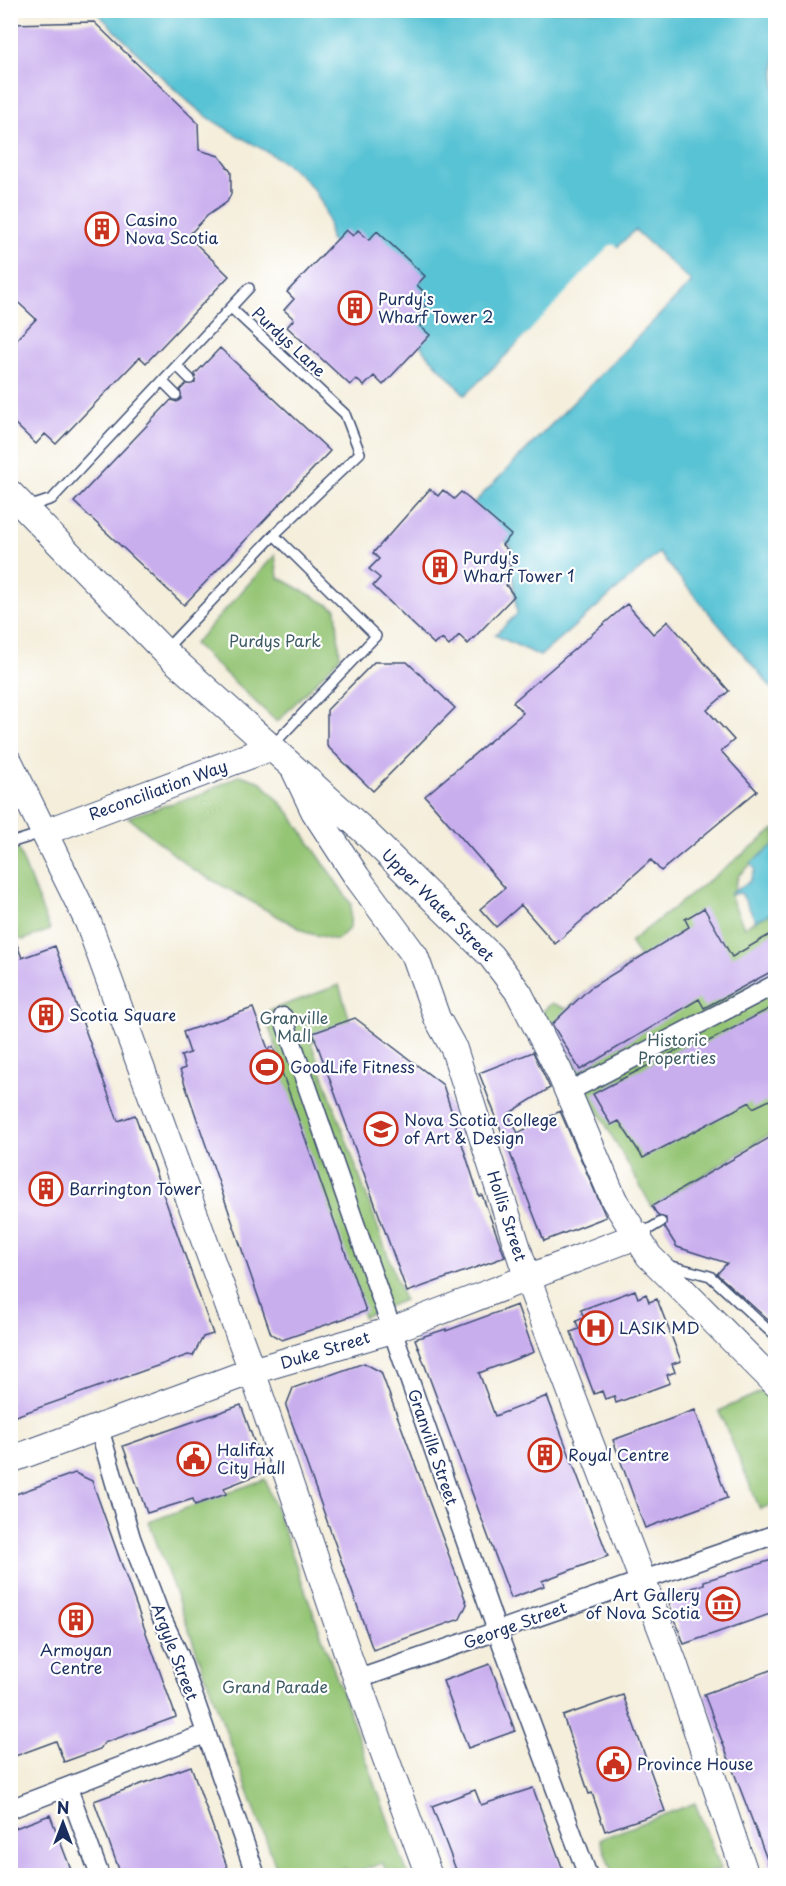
<svg xmlns="http://www.w3.org/2000/svg" width="786" height="1886" font-family="'Playpen Sans',sans-serif">
	<style>
		.green { fill: #94c575; stroke: #587a6a; stroke-width: 1.5 }
		.water { fill: #59c3d4; stroke: #3a7999; stroke-width: 1.5 }
		.pier { fill: #f4eedb }
		.building { fill: #c9aeee }
		.lines { fill: none; stroke-linecap: round; stroke-linejoin: round }
		.lane-casing { stroke: #3c4c71; stroke-width: 12 }
		.street-casing { stroke: #3c4c71; stroke-width: 21 }
		.secondary-casing { stroke: #3c4c71; stroke-width: 28 }
		.lane { stroke: #fff; stroke-width: 9 }
		.street { stroke: #fff; stroke-width: 18 }
		.secondary { stroke: #fff; stroke-width: 26 }
		.labels { text-anchor: middle; stroke-width: 4.5; stroke-linejoin: round; paint-order: stroke }
		.poi-label { font-size: 16px; fill: #1b2f5e; stroke: #fff; text-anchor: start }
		.street-label { font-size: 16px; fill: #1b2f5e; stroke: #fff }
		.park-label { font-size: 16px; fill: #3f5c65; stroke: #fff }
	</style>
	<rect width="100%" height="100%" fill="#fff"/>
	<filter id="ink" filterUnits="userSpaceOnUse"><feTurbulence type="fractalNoise" baseFrequency=".0167" numOctaves="2"/><feDisplacementMap in="SourceGraphic" scale="12" xChannelSelector="R" yChannelSelector="G"/><feConvolveMatrix kernelMatrix="1 2 1 2 8 2 1 2 1" color-interpolation-filters="sRGB"/></filter>
	<filter id="wash" filterUnits="userSpaceOnUse"><feTurbulence type="fractalNoise" baseFrequency=".008" numOctaves="4" result="noise"/><feDisplacementMap in="SourceGraphic" scale="24" xChannelSelector="R" yChannelSelector="G"/><feGaussianBlur stdDeviation="1.35" result="paint"/><feColorMatrix in="noise" values="0 0 0 0 0 0 0 0 0 0 0 0 0 0 0 0 0 1.4 0 .05"/><feComposite in="paint" operator="in"/></filter>
	<g filter="url(#wash)">
		<rect width="100%" height="100%" fill="#f4eedb"/>
		<path class="green" d="M275 555 278 577 336 609 340 657 277 722 194 644Z
			M240 775 261 782 289 812 351 904 350 928 337 940 308 933 192 869 128 817 202 794Z
			M10 828 50 930 23 940 17 938 11 920Z
			M775 829V844L739 875 731 898 744 927 775 910V1131L652 1207 542 1012 552 1003 567 1009 590 988 640 957 630 942Z
			M339 985 352 1027 311 1042 404 1300 363 1317 271 1061 280 1057 263 1013Z
			M763 1391 775 1404 776 1503 760 1509 719 1411Z
			M265 1479 408 1875H387L383 1863 348 1875 345 1868 337 1871 339 1875H279L149 1522Z
			M695 1803 721 1869 705 1875H613L600 1839Z"/>
		<path class="water" d="M95 11H775V692L659 553 540 656 495 635 517 614 510 545 467 510 692 282 635 230 465 395 424 351 389 296 330 239C329 165 249 150 201 112 165 84 129 43 95 11Z
			M775 844V911L756 921 741 893 729 895 749 882 755 870 751 863Z"/>
		<path class="pier" d="M610 245H615L620 249 469 396Z"/>
		<g id="blocks">
			<path class="building" d="M94 22 198 123 199 150 219 156 231 172V194L227 202 207 216 188 236 229 276 146 363 140 357 56 444 45 434 36 444 10 419V346L36 319 10 295V24Z
				M346 230 353 236 358 230 369 240 377 231 425 276 417 285 424 292 418 298 426 306 418 315 425 321 420 326 430 335 383 385 374 376 364 386 356 379 350 385 287 327 294 319 284 310 294 299 287 292Z
				M220 348 330 451 184 605 74 502 171 400 177 402 181 399 180 390 186 384 195 383V374Z
				M430 489 438 496 443 490 454 499 461 492 511 535 502 545 509 551 503 557 511 565 503 574 510 581 506 585 514 596 468 644 459 635 449 646 442 639 434 644 373 586 380 578 369 569 379 559 373 553Z
				M627 604 653 634 668 621 729 691 707 710 734 740 721 751 757 791 661 871 651 860 555 944 521 905 496 927 480 909 505 888 425 796 523 713 513 702Z
				M374 662H407L455 708 373 791 327 746V710Z
				M704 908 732 957 776 931V969L704 1008 699 999 580 1070 552 1024 590 988 689 927 685 919Z
				M12 931 22 958 55 946 118 1121 135 1115 213 1334 203 1337 193 1356 188 1355 10 1418Z
				M776 1005V1097L753 1108 750 1102 643 1158 619 1121 611 1125 593 1094 695 1041 698 1047Z
				M253 1008 268 1049 273 1047 366 1311 282 1340 271 1334 180 1070 185 1068 181 1056 190 1053 183 1032Z
				M355 1018 443 1085 479 1196 482 1195 505 1257 407 1292 313 1033Z
				M533 1052 550 1088 508 1114 518 1133 560 1111 606 1217 544 1241 479 1073Z
				M776 1134V1327L717 1274 727 1263 677 1247 665 1228 666 1218 658 1216 652 1206Z
				M635 1290 638 1298 646 1294 649 1302 657 1299 681 1361 672 1364 675 1372 667 1375 670 1383 616 1403 614 1396 605 1399 602 1391 594 1394 571 1332 579 1329 576 1321 584 1318 581 1310Z
				M517 1305 534 1352 479 1373 495 1416 547 1396 608 1556 542 1581 544 1586 511 1598 415 1339 446 1329V1331Z
				M364 1363 381 1372 467 1604 460 1619 373 1650 286 1406 293 1388Z
				M241 1405 265 1472 224 1488 226 1494 195 1505 193 1499 147 1513 123 1446Z
				M695 1410 727 1498 645 1528 613 1440Z
				M75 1473 92 1481 176 1717 104 1743 100 1749 64 1762 56 1741 10 1758V1496Z
				M772 1560 776 1570V1612L684 1644 667 1597 704 1584V1581Z
				M490 1664 515 1731 468 1748 443 1681Z
				M776 1668V1875H773L704 1694Z
				M623 1695 665 1811 605 1831 592 1793 589 1794 563 1716Z
				M191 1766 230 1875H121L94 1801Z
				M533 1788 565 1875H458L432 1806 475 1790 481 1805Z
				M50 1815 73 1875H10V1830Z"/>
		</g>
	</g>
	<g filter="url(#ink)">
		<use href="#blocks" fill-opacity="0" stroke="#3c4c71" stroke-width="1.5"/>
		<g class="lines">
			<g class="lane-casing">
				<path id="lane" d="M178 367 190 379
					M163 382 176 395
					M28 507 52 499 249 288
					M165 650 274 535 360 453 345 414 231 308
					M272 746 376 636 274 535
					M10 843 42 833
					M641 1234 661 1222
					M668 1265 710 1276 776 1337"/>
			</g>
			<g class="street-casing">
				<path id="street" d="M283 1017 497 1631 588 1876
					M568 1092 776 984
					M99 1428 131 1538 159 1612 179 1655 256 1876
					M356 1680 776 1534
					M68 1788 100 1876
					M10 1809 205 1734"/>
			</g>
			<g class="secondary-casing">
				<path id="secondary" d="M10 493 164 651 362 829 491 956 519 993 559 1071 614 1200 649 1256 776 1384
					M10 763 88 922 252 1371 349 1658 429 1876
					M295 771 314 811 357 877 415 956 437 1018 454 1049 527 1277 674 1663 746 1876
					M45 832 270 748
					M10 1460 252 1371 392 1330 639 1235"/>
			</g>
			<use href="#lane" class="lane"/>
			<use href="#street" class="street"/>
			<use href="#secondary" class="secondary"/>
		</g>
	</g>
	<defs>
		<g id="building-ring" transform="scale(1.725)"><circle r="9.5" fill="#fff" stroke="#c8321e" stroke-width="1.5"/><path d="M-4-6H4V6H1V3H-1V6H-4ZM-2.5-4.3h1.7v1.8h-1.7ZM.8-4.3h1.7v1.8H.8ZM-2.5-1h1.7V.8h-1.7ZM.8-1h1.7V.8H.8Z" fill="#c8321e"/></g>
		<g id="stadium-ring" transform="scale(1.725)"><circle r="9.5" fill="#fff" stroke="#c8321e" stroke-width="1.5"/><path d="M0-5a6.5 5 0 1 0 0 10a6.5 5 0 1 0 0-10ZM-3.5-1.8h7v3.6h-7Z" fill="#c8321e"/></g>
		<g id="university-ring" transform="scale(1.725)"><circle r="9.5" fill="#fff" stroke="#c8321e" stroke-width="1.5"/><path d="M0-5L7-2L0 1L-7-2ZM-4 1L0 2.5L4 1V4Q0 6-4 4Z" fill="#c8321e"/></g>
		<g id="hospital-ring" transform="scale(1.725)"><circle r="9.5" fill="#fff" stroke="#c8321e" stroke-width="1.5"/><path d="M-5-5h3v3.5h4V-5h3V5h-3V1.5h-4V5h-3Z" fill="#c8321e"/></g>
		<g id="civic-ring" transform="scale(1.725)"><circle r="9.5" fill="#fff" stroke="#c8321e" stroke-width="1.5"/><path d="M-.6-6.5H3V-4.5H.6V-3L4-1V1h2V6H-6V1h2V-1L-.6-3ZM-1.2 2.5V6h2.4V2.5Z" fill="#c8321e"/></g>
		<g id="museum-ring" transform="scale(1.725)"><circle r="9.5" fill="#fff" stroke="#c8321e" stroke-width="1.5"/><path d="M0-6L6-3V-2H-6V-3ZM-5-1h2V3h-2ZM-1-1h2V3h-2ZM3-1h2V3H3ZM-6 4H6V6H-6Z" fill="#c8321e"/></g>
	</defs>
	<g fill-rule="evenodd">
		<use href="#building-ring" x="102" y="229"/>
		<use href="#building-ring" x="355" y="308"/>
		<use href="#building-ring" x="440" y="567"/>
		<use href="#building-ring" x="46" y="1015"/>
		<use href="#stadium-ring" x="267" y="1067"/>
		<use href="#university-ring" x="381" y="1129"/>
		<use href="#building-ring" x="46" y="1189"/>
		<use href="#hospital-ring" x="596" y="1328"/>
		<use href="#building-ring" x="545" y="1455"/>
		<use href="#civic-ring" x="194" y="1459"/>
		<use href="#museum-ring" x="723" y="1604"/>
		<use href="#building-ring" x="76" y="1620"/>
		<use href="#civic-ring" x="614" y="1764"/>
	</g>
	<g class="labels">
		<g class="poi-label">
			<text x="125" y="226">Casino<tspan x="125" dy="18">Nova Scotia</tspan></text>
			<text x="378" y="305">Purdy's<tspan x="378" dy="18">Wharf Tower 2</tspan></text>
			<text x="463" y="564">Purdy's<tspan x="463" dy="18">Wharf Tower 1</tspan></text>
			<text x="69" y="1021">Scotia Square</text>
			<text x="290" y="1073">GoodLife Fitness</text>
			<text x="404" y="1126">Nova Scotia College<tspan x="404" dy="18">of Art &amp; Design</tspan></text>
			<text x="69" y="1195">Barrington Tower</text>
			<text x="619" y="1334">LASIK MD</text>
			<text x="217" y="1456">Halifax<tspan x="217" dy="18">City Hall</tspan></text>
			<text x="568" y="1461">Royal Centre</text>
			<text x="700" y="1601" text-anchor="end">Art Gallery<tspan x="700" dy="18">of Nova Scotia</tspan></text>
			<text x="76" y="1656" text-anchor="middle">Armoyan<tspan x="76" dy="18">Centre</tspan></text>
			<text x="637" y="1770">Province House</text>
		</g>
		<g class="street-label">
			<text transform="translate(289 342) rotate(43)" y="6">Purdys Lane</text>
			<text transform="translate(158 790) rotate(-20)" y="6">Reconciliation Way</text>
			<text transform="translate(438 905) rotate(45)" y="6">Upper Water Street</text>
			<text transform="translate(507 1216) rotate(72)" y="6">Hollis Street</text>
			<text transform="translate(325 1350) rotate(-17)" y="6">Duke Street</text>
			<text transform="translate(433 1447) rotate(71)" y="6">Granville Street</text>
			<text transform="translate(515 1625) rotate(-20)" y="6">George Street</text>
			<text transform="translate(175 1652) rotate(69)" y="6">Argyle Street</text>
		</g>
		<g class="park-label">
			<text x="275" y="647">Purdys Park</text>
			<text x="294" y="1024">Granville<tspan x="294" dy="18">Mall</tspan></text>
			<text x="677" y="1046">Historic<tspan x="677" dy="18">Properties</tspan></text>
			<text x="275" y="1693">Grand Parade</text>
		</g>
	</g>
	<rect width="786" height="1886" fill="none" stroke="#fff" stroke-width="36"/>
	<g transform="translate(63 1823)" stroke="#ffffff" stroke-width="4.5" paint-order="stroke">
	<path d="M0-4.5L10 22L0 15L-10 22Z" fill="#1b2f5e"/>
	<text y="-9" font-size="16" font-weight="bold" text-anchor="middle" fill="#1b2f5e">N</text>
	</g>
</svg>
